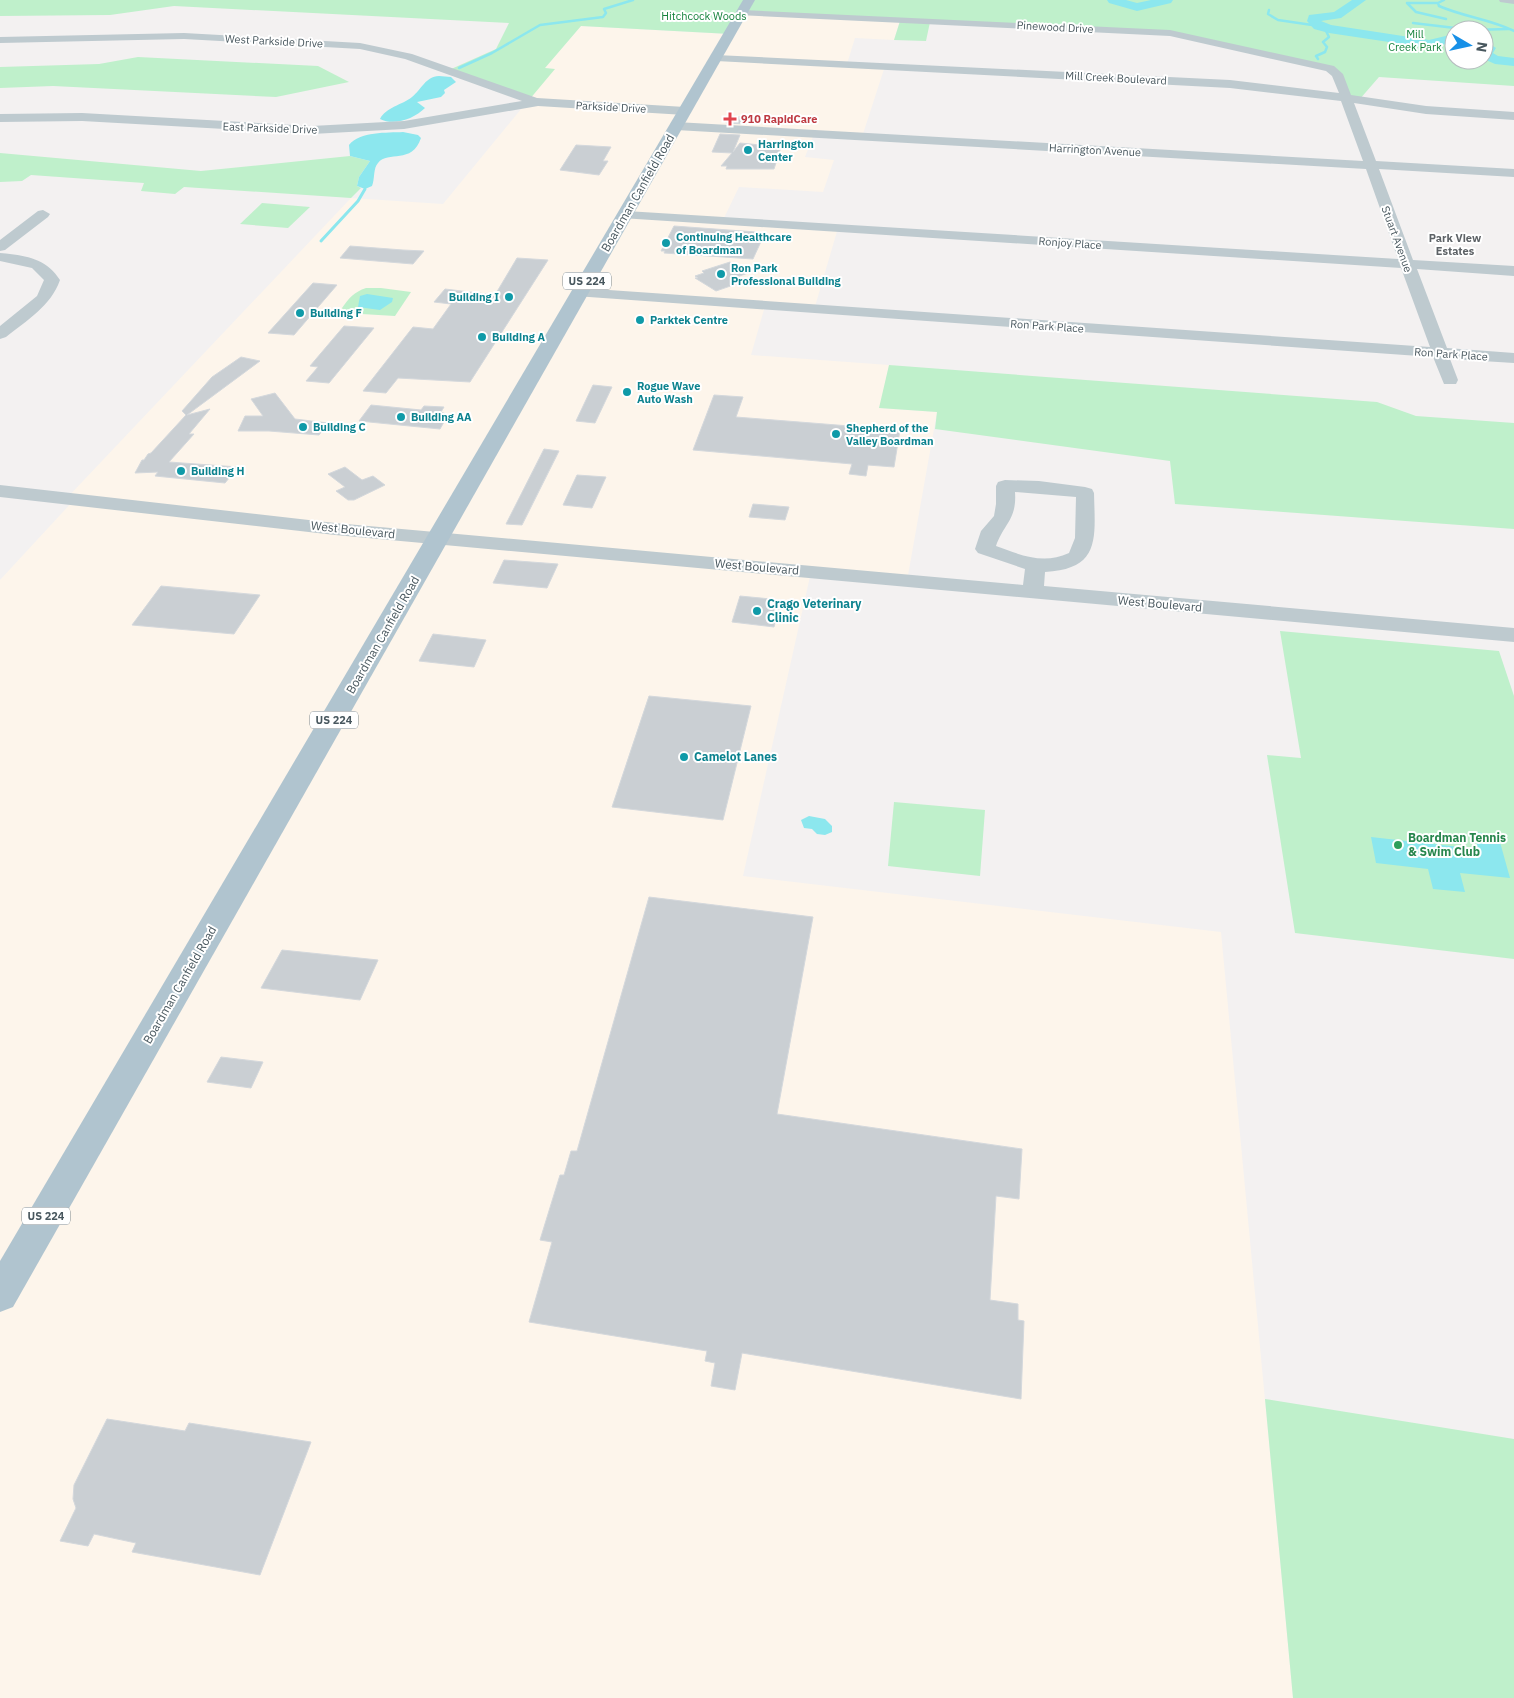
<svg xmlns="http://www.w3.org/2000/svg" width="1514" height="1698" font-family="'IBM Plex Sans',sans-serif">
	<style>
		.commercial { fill: #fdf5eb }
		.green { fill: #bff0cb; fill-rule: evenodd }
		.water { fill: #8ce7ee }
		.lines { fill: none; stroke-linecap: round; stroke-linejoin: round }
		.stream-far1 { stroke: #8ce7ee; stroke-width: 2.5 }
		.stream { stroke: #8ce7ee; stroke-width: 3 }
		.river { fill: #8ce7ee; fill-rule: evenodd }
		.building { fill: #cacfd3; stroke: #d4d8dc }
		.minor { fill: #becacf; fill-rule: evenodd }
		.major { fill: #b0c4cf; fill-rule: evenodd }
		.health-dot { fill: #e0444e; stroke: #fff; stroke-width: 2 }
		.culture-dot { fill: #0f9aa8; stroke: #fff; stroke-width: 2 }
		.leisure-dot { fill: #2e9e5b; stroke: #fff; stroke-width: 2 }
		.labels { text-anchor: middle; stroke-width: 4; stroke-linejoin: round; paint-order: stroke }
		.far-park-label { font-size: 11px; fill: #16823d; stroke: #fff }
		.far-street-label { font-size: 11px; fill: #48575e; stroke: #fff }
		.far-health-label { font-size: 11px; font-weight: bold; fill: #be3a42; stroke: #fff; text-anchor: start }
		.far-culture-label { font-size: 11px; font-weight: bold; fill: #0d838f; stroke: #fff; text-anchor: start }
		.far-neighbourhood-label { font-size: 11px; font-weight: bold; fill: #5d6266; stroke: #fff }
		.shield { fill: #fff; stroke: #7f898e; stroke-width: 1 }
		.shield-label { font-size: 11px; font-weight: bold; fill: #48575e }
		.street-label { font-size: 12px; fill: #48575e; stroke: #fff }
		.culture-label { font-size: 12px; font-weight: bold; fill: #0d838f; stroke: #fff; text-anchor: start }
		.leisure-label { font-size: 12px; font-weight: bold; fill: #27864d; stroke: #fff; text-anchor: start }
	</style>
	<rect width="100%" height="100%" fill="#f3f1f1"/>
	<path class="commercial" d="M742 13 900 20 894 40 855 38 847 64 885 66 862 137 814 134 805 157 834 160 823 192 739 187 723 220 838 228 814 310 765 306 751 355 889 365 880 408 937 412 907 581 811 572 743 876 1221 932 1293 1698H0V580L74 500 66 499 351 198 443 204 554 69 545 68 581 26 729 34Z"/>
	<path class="green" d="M0 0H1514V86L1379 77 1359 100 1345 98 1334 70 1185 35 930 22 926 41 894 40 900 21 742 13 730 34 581 26 545 68 555 69 529 100 449 70 496 49 509 23 174 6 110 15 0 16ZM1454 30H1484V60H1454Z
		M138 57 318 66 349 82 276 97 53 86 0 88V67L99 64Z
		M0 153 201 171 350 156 370 161 359 177 357 186 361 188 351 198 184 187 175 194 141 191 144 183 31 175 22 181 0 182Z
		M262 203 310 207 288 228 240 224Z
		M366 288H381L411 292 395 316 345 313 342 308C349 298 354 292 366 288Z
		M889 365 1377 402 1416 416 1514 423V529L1175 504 1170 461 935 429 937 412 879 408Z
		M1280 631 1499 651 1514 696V959L1295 933 1267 755 1301 758Z
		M894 802 985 810 980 876 888 866Z
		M1265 1399 1514 1439V1698H1293Z"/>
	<path class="water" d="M439 76 451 77 456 82 444 90 445 93 441 97 417 102 425 108C414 119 394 126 380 119 386 107 402 105 412 97 422 89 425 77 439 76Z
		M403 132 418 135 421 138C412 165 388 150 378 163 373 168 375 179 372 186L365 189 357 186 359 177 370 161 350 156 349 145C360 131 387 133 403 132Z
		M367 294 393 298 392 302 380 310 358 307 360 296Z
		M809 816 825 819 832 826V832L825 835 817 834 812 829 804 828 801 820Z
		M1474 832 1498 835 1510 878 1460 873 1465 892 1433 889 1428 869 1376 863 1371 837 1478 849Z"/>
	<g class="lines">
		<path class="stream-far1" d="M1444 0 1438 3 1439 6C1464 17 1490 19 1514 31
			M1438 3H1407L1416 12 1446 19
			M1269 10 1268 14 1278 20 1319 26
			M1413 23 1472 30 1508 29
			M1318 59 1316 56 1325 52 1327 47 1323 42 1329 37 1326 31 1329 29
			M459 68 492 53 540 25 603 17 606 13 604 9 633 0"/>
		<path class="stream" d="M321 241 358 201 365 189"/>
		<path class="river" d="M1107 0H1126L1137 3 1151 0H1173L1171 3 1137 11 1109 3Z
			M1352 0H1366L1341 18 1321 21 1331 25 1429 40 1454 34V42L1429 48 1329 33 1314 29 1307 21 1309 15 1334 12Z
			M1484 40 1496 48 1493 53 1498 56 1514 58V66L1495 64 1484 59Z"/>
	</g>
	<path class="building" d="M729 116 747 117 745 124 726 123Z
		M720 134 740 135 733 152 740 143 781 147 774 169H726L727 166H721L732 153 712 152Z
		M576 145 611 147 603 161H608L599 175 560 170Z
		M674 226 756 232 764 235 753 259 664 253 665 251H661Z
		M350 246 403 250 424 251 413 264 340 258Z
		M517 258 548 260 470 382 398 378 386 393 363 391 413 327 433 329 451 304 434 302 445 289 495 295Z
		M730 262 748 273 734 278 742 282 716 291 695 278H698L695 276 704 273 702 271Z
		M313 283 337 285 294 335 268 333Z
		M344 326 374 328 329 383 306 381 318 367 310 366Z
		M241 357 260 361 187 415 210 409 189 434H194L169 462 238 467 225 483 155 476 158 472 135 473 142 460H144L148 454 151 453 186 415 182 411 212 377Z
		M593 385 612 387 595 423 576 421Z
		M275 393 295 419 328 423 319 435 269 431H238L245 416H263L251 399Z
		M714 395 743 397 736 417 900 430 894 467 868 465 866 476 849 474 852 464 693 450Z
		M371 405 421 410 424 406 444 407 441 412 448 415 440 429 359 421Z
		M544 449 559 451 522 525 506 524Z
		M345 467 362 480 373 476 385 485 354 500H348L336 491 345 487 328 474Z
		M577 475 606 477 592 508 563 505Z
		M753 504 789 507 785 520 749 517Z
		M504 560 558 564 547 588 493 583Z
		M161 586 260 595 234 634 132 625Z
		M740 596 781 600 774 627 732 622Z
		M433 634 486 640 474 667 419 661Z
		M649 696 751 706 723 820 612 807Z
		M649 897 813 917 777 1114 1022 1149 1019 1199 996 1196 990 1300 1018 1304V1320L1024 1321 1021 1399 742 1353 735 1390 711 1386 715 1363 705 1361 707 1351 529 1322 552 1242 540 1240 560 1175H564L571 1151H577Z
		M282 950 378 960 360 1000 261 988Z
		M221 1057 263 1062 251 1088 207 1082Z
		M107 1419 185 1431 189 1423 311 1442 260 1575 132 1552 136 1543 94 1534 88 1546 60 1541 76 1508 73 1499 74 1485Z"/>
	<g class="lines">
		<path class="minor" d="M1499 0H1514V4L1500 2Z
			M742 10 1170 30 1334 66 1343 74 1351 95 1426 106 1514 112V120L1426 114 1354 103 1376 161 1514 169V177L1379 169 1413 260 1514 266V276L1417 269 1447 348 1514 353V363L1450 359 1458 380 1456 384H1444L1433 357 575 296 572 293 575 290 580 288 1430 347 1401 268 621 218 619 215 621 212 626 211 1398 259 1366 169 676 130 670 126 676 122 1363 161 1341 101 1230 88 716 61 710 58 716 55 1230 80 1339 93 1332 76 1326 71 1170 36 738 15V11Z
			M184 33 360 43 412 54 537 98 685 107 691 111 685 115 538 106 404 129 312 134 82 121 0 122V114L82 113 312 126 404 121 522 101 405 59 360 49 184 39 0 43V37Z
			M43 210 50 214 48 217 5 250 0 251V240L38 211Z
			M0 253C24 255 46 258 60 280 51 306 26 321 6 337L0 339V326L37 296 44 280 32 268 0 261Z
			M1005 480 1039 481 1085 487 1092 489 1094 493C1095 538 1101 569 1045 572L1044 586 1514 628V642L335 535 0 497V485L335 523 1023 585 1025 569 978 553 975 549 981 531 994 516 996 504V486L998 482ZM1015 492 1076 497 1075 538 1069 553C1043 565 1021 555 996 546 1004 523 1017 520 1015 492Z"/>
		<path class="major" d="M743 0H755L13 1307 0 1312V1261Z"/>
	</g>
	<path class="health-dot" d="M727.5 111.5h5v5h5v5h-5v5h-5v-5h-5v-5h5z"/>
	<g class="culture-dot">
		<circle cx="748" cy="150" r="5"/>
		<circle cx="666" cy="243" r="5"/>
		<circle cx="721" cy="274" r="5"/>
		<circle cx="509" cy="297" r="5"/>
		<circle cx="300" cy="313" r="5"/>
		<circle cx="640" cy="320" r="5"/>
		<circle cx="482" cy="337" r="5"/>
		<circle cx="627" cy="392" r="5"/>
		<circle cx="401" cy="417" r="5"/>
		<circle cx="303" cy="427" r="5"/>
		<circle cx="836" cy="434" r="5"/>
		<circle cx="181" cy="471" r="5"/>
		<circle cx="757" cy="611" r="5"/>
		<circle cx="684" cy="757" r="5"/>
	</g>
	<circle class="leisure-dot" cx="1398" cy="845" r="5"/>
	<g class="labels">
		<g class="far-park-label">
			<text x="704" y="20">Hitchcock Woods</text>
			<text x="1415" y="38">Mill<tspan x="1415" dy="13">Creek Park</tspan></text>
		</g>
		<g class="far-street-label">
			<text transform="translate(1055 27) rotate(3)" y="4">Pinewood Drive</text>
			<text transform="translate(274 41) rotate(3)" y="4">West Parkside Drive</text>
			<text transform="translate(1116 78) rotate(3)" y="4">Mill Creek Boulevard</text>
			<text transform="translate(611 107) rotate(3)" y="4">Parkside Drive</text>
			<text transform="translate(270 128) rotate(2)" y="4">East Parkside Drive</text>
			<text transform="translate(1095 150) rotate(3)" y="4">Harrington Avenue</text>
			<text transform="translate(1397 239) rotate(70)" y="4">Stuart Avenue</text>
			<text transform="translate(1070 243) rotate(4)" y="4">Ronjoy Place</text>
			<text transform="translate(1047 326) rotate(4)" y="4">Ron Park Place</text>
			<text transform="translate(1451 354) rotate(4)" y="4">Ron Park Place</text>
		</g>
		<g class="far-health-label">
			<text x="741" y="123">910 RapidCare</text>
		</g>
		<g class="far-culture-label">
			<text x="758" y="148">Harrington<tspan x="758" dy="13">Center</tspan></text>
			<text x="676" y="241">Continuing Healthcare<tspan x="676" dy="13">of Boardman</tspan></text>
			<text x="731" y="272">Ron Park<tspan x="731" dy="13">Professional Building</tspan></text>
			<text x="499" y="301" text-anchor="end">Building I</text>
			<text x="310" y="317">Building F</text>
			<text x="650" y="324">Parktek Centre</text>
			<text x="492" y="341">Building A</text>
			<text x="637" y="390">Rogue Wave<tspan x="637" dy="13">Auto Wash</tspan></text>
			<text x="411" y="421">Building AA</text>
			<text x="313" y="431">Building C</text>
			<text x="846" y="432">Shepherd of the<tspan x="846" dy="13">Valley Boardman</tspan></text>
			<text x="191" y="475">Building H</text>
		</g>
		<g class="far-neighbourhood-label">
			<text x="1455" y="242">Park View<tspan x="1455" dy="13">Estates</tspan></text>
		</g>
		<g class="shield">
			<rect x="563" y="272.5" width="48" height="17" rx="4"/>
			<rect x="310" y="711.5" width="48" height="17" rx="4"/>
			<rect x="22" y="1207.5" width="48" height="17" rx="4"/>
		</g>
		<g class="shield-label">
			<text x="587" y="285">US 224</text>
			<text x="334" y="724">US 224</text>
			<text x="46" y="1220">US 224</text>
		</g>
		<g class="street-label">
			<text transform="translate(638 193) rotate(-60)" y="4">Boardman Canfield Road</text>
			<text transform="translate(353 530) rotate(6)" y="4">West Boulevard</text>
			<text transform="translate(757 567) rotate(5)" y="4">West Boulevard</text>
			<text transform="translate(1160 604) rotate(5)" y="4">West Boulevard</text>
			<text transform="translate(383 635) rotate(-60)" y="4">Boardman Canfield Road</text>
			<text transform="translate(180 985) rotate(-60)" y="4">Boardman Canfield Road</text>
		</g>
		<g class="culture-label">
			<text x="767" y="608">Crago Veterinary<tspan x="767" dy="14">Clinic</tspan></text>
			<text x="694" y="761">Camelot Lanes</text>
		</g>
		<g class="leisure-label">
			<text x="1408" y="842">Boardman Tennis<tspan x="1408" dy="14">&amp; Swim Club</tspan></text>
		</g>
	</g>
	<g transform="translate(1469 45) rotate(99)"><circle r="24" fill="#ffffff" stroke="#b6bcbf"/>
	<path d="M0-4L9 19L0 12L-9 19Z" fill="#1790e7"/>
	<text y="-8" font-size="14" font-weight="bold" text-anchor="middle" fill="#48575e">N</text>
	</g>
</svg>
